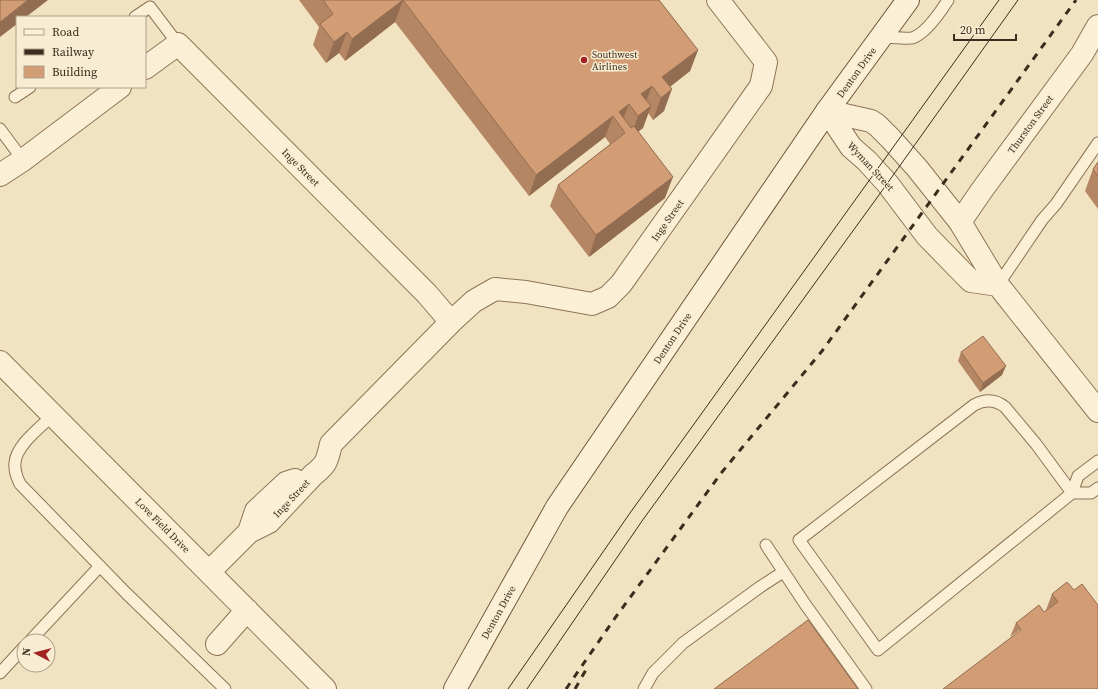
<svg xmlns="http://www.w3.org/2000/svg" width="1098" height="689" font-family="'Source Serif 4',serif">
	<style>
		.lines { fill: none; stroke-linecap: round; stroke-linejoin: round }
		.service-casing { stroke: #8d7457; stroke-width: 13 }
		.minor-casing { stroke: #8d7457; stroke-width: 24 }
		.secondary-casing { stroke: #6e553a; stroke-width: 24 }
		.service { stroke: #fbf0d6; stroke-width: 11 }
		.minor { stroke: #fbf0d6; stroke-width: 22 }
		.secondary { stroke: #fbf0d6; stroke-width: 22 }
		.tram { stroke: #3b2c1d; stroke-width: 1 }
		.rail { stroke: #3b2c1d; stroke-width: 3; stroke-dasharray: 7 7; stroke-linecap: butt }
		.wall { fill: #b58664 }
		.shaded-wall { fill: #936d51 }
		.building { fill: #d29c74; stroke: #936d51 }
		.poi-dot { fill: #a02322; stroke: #f8edd2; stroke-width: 1.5 }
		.labels { text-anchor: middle; stroke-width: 3; stroke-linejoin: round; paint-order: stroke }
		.poi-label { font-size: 10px; fill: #3b2c1d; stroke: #f8edd2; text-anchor: start }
		.street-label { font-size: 10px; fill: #3b2c1d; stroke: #f8edd2 }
	</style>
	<rect width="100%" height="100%" fill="#f1e3c1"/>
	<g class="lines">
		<g class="service-casing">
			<path id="service" d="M135 17 150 7 178 44
				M881 37C887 37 908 39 912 38 926 34 941 11 948 0
				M15 97 30 87
				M0 129 23 160
				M998 285 1042 220 1056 204 1098 143
				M53 415C41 427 16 445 15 463 14 471 17 477 20 484L126 593 225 689
				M1072 493 1036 444 1005 407C995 399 985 399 974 405L799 540 878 650 1072 493 1078 476 1098 461
				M1072 493H1091L1098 488
				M766 545 805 604 866 689
				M30 641 100 566
				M0 673 24 647
				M644 689 653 673 683 643 760 587 783 572"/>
		</g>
		<g class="minor-casing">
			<path id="minor" d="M145 68 178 44 427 294 451 322
				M827 111 871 121 877 125 891 139 917 168 960 222 998 285 1098 411
				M827 111 851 147 867 161 887 183 927 236 964 274 971 281 998 285
				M0 175 23 160 120 87
				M960 222 982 190 1082 54 1098 26
				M0 362 325 689
				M249 532 256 511 286 483 295 480
				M209 572 249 532 269 522 313 475C327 464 327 461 331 444L451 322 474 301 495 289 526 292 592 304 608 297 621 284 761 86 766 62 718 0
				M217 644 247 610"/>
		</g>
		<g class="secondary-casing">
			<path id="secondary" d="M455 689 557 507 827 111 908 0"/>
		</g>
		<use href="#service" class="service"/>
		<use href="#minor" class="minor"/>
		<use href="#secondary" class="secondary"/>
		<path class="tram" d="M508 689 630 513 999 0
			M527 689 642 521 879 195 1018 0"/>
		<path class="rail" d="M566 689 615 618 722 472 822 351 1076 0
			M575 689 587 668"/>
	</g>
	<path class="wall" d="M299 0H659L698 50 690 71 670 87 664 111 653 120 648 113 643 128 638 132 665 198 589 257 550 206 558 185 610 144 605 137 529 196 395 22 345 61 339 53 326 63 313 45 319 27Z
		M1098 162V209L1085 191 1093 169Z
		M961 352 1002 375 980 392 958 361Z
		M1074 590 1010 637 1016 623 1044 612 1046 610 1052 594Z"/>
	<path class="shaded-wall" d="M28 0H48L26 17H17V24L0 37V22Z
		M403 0 395 22 345 61 352 39Z
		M347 32 339 53 326 63 334 42Z
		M698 50 690 71 659 95 662 77Z
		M652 86 644 107 641 94Z
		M672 89 664 111 653 120 661 98Z
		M629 104 621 125 619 112Z
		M651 106 643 128 631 137 638 116Z
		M613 116 605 137 529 196 536 175Z
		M673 177 665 198 589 257 596 235Z
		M1006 366 1002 375 980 392 983 383Z"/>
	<path class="building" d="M0 0H28L0 22Z
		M323 0H659L698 50 662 77 672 89 661 98 652 86 641 94 651 106 638 116 629 104 619 112 631 128 634 126 673 177 596 235 558 185 625 133 613 116 536 175 403 0 352 39 347 32 334 42 320 24 333 14Z
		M1098 162V177L1093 169Z
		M983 336 1006 366 983 383 961 352Z
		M1067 582 1074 590 1082 584 1098 605V689H943L1021 630 1016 623 1039 605 1044 612 1058 602 1052 594Z
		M808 620 858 689H714Z"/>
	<circle class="poi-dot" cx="584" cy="60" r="4"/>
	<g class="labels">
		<g class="poi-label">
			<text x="592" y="58">Southwest<tspan x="592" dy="12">Airlines</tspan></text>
		</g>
		<g class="street-label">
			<text transform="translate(856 72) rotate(-54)" y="4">Denton Drive</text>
			<text transform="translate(1030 124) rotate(-54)" y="4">Thurston Street</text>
			<text transform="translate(871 166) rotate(47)" y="4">Wyman Street</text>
			<text transform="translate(301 167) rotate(45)" y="4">Inge Street</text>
			<text transform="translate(667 220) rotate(-55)" y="4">Inge Street</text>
			<text transform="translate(672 338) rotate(-56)" y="4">Denton Drive</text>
			<text transform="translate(291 498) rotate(-47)" y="4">Inge Street</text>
			<text transform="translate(163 525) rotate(45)" y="4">Love Field Drive</text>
			<text transform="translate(498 612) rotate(-61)" y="4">Denton Drive</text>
		</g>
	</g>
	<rect x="16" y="16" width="130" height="72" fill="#f8edd2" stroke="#aca08a"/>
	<rect x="24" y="29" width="20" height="6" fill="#fbf0d6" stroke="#aca08a"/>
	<text x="52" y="36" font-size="12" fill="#3b2c1d">Road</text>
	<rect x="24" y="49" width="20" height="6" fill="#3b2c1d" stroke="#aca08a"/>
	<text x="52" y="56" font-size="12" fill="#3b2c1d">Railway</text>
	<rect x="24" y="66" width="20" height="12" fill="#d29c74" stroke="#aca08a"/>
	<text x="52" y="76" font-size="12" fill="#3b2c1d">Building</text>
	<g transform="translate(36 653) rotate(277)"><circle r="19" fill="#f8edd2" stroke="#aca08a"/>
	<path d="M0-3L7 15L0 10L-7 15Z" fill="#a02322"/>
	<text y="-6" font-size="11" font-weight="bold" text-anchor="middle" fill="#3b2c1d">N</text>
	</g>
	<path d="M954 34v6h62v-6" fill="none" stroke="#3b2c1d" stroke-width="2"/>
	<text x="960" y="34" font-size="12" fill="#3b2c1d" stroke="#f8edd2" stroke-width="3" paint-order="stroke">20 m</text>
</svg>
